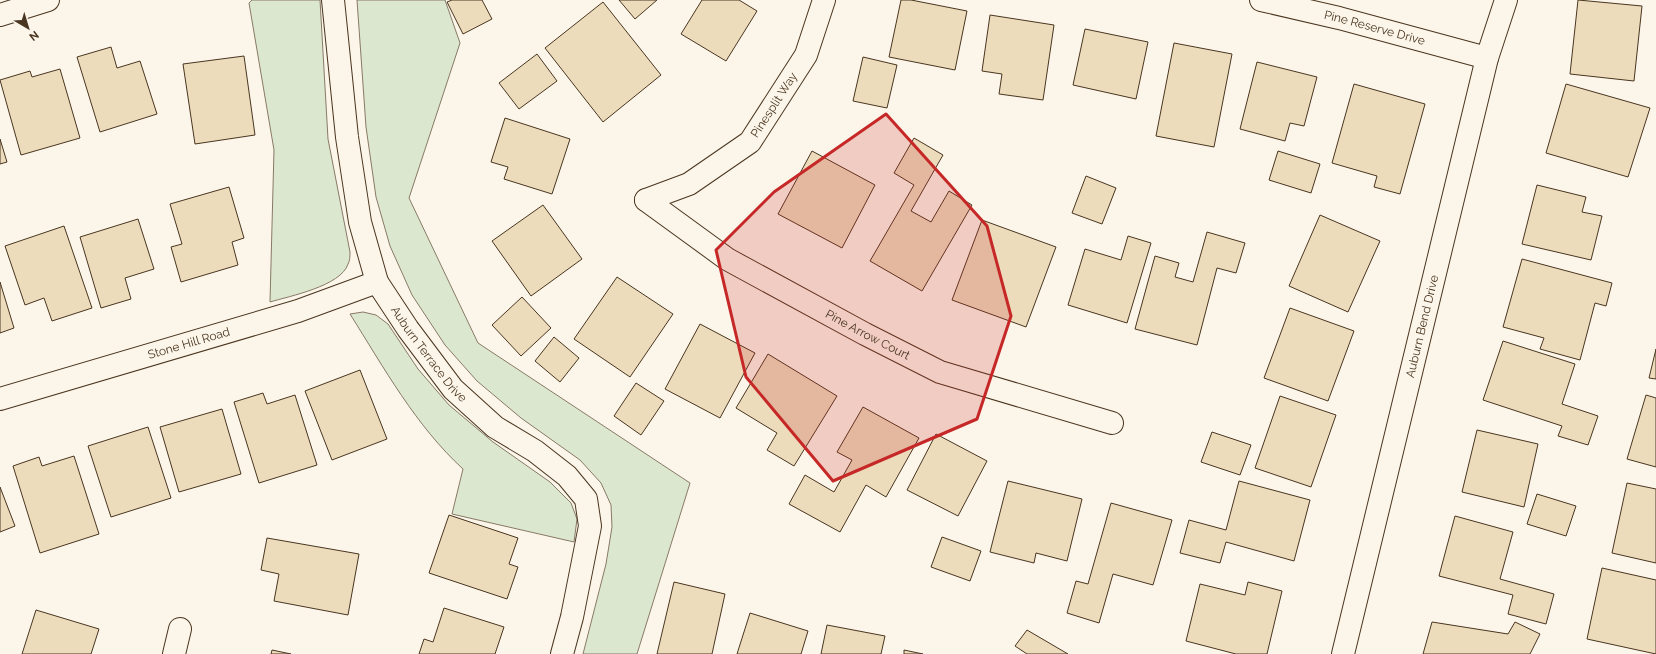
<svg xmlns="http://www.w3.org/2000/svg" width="1656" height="654" font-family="Raleway,sans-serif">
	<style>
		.green { fill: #dce7d0; stroke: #887966 }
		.building { fill: #ecdcbc; stroke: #4a3520 }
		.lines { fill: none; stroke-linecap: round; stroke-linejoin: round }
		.minor-casing { stroke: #4a3520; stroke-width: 24 }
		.minor { stroke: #fbf6e9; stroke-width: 22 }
		.marked { fill: #c62828; fill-opacity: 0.2; stroke: #c62828; stroke-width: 3; stroke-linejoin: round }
		.labels { text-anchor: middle; stroke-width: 3; stroke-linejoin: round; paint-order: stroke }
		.street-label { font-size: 12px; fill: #4a3520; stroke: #fbf6e9 }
	</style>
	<rect width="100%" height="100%" fill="#fbf6e9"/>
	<path class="green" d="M252 0H320L328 139 350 252C350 256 350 261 348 264 341 286 290 296 270 302L274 150 249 3Z
		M357 0H445L460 43 409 198 478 343 690 483 637 654H583L606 564 612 527 611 505 601 483 580 460 521 418 477 381 445 345 412 295 390 246 376 197 366 127Z
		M363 312 376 315 388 324 418 369 449 405 493 442 550 482 571 503 577 519 574 542 452 514 463 469C416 426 384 368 350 314Z"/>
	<path class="building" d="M452 0H482L492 19 463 34 447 2Z
		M619 0H657L635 19Z
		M702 0H739L757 11 726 61 681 34Z
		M901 0H911L967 11 955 70 889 57Z
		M1578 0 1642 6 1634 81 1570 74Z
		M603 2 661 75 603 122 545 48Z
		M990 15 1054 25 1043 100 999 94 1002 74 982 71Z
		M1085 29 1148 42 1136 99 1073 85Z
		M1174 43 1232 54 1214 147 1156 136Z
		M111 47 117 68 140 61 157 114 100 132 77 57Z
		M537 54 557 81 519 109 499 83Z
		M244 56 255 135 195 144 183 64Z
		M863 57 897 65 887 108 853 101Z
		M1257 62 1317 77 1304 126 1290 123 1285 141 1240 129Z
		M60 69 80 138 21 155 0 80 30 71 32 77Z
		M1354 84 1425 104 1400 194 1374 187 1377 176 1332 163Z
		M1566 84 1650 108 1628 177 1546 153Z
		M505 118 570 139 552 194 504 179 508 167 491 162Z
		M914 138 943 155 911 211 931 222 949 191 972 205 922 291 870 261 914 185 894 173Z
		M0 139 7 162 0 164Z
		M812 151 875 185 842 248 778 214Z
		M1278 151 1320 164 1311 193 1269 180Z
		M1086 176 1116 188 1102 224 1072 213Z
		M1537 185 1586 197 1582 212 1602 216 1591 260 1522 244Z
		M229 187 244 238 232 242 238 265 181 282 171 247 182 244 170 204Z
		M543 205 582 259 531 296 492 241Z
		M1320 215 1380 241 1348 312 1289 286Z
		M138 219 154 269 125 278 131 299 101 308 80 237Z
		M982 220 1056 247 1026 327 952 300Z
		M64 226 92 308 52 321 44 298 25 305 5 246Z
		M1207 232 1245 243 1236 273 1217 268 1197 345 1135 329 1155 256 1179 263 1175 277 1193 282Z
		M1128 236 1151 243 1127 323 1068 305 1085 249 1121 260Z
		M1522 259 1612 283 1606 306 1595 303 1580 360 1540 349 1544 338 1503 327Z
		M617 277 673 314 630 377 574 339Z
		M0 282 14 328 0 333Z
		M522 297 551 328 521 356 492 325Z
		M1290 308 1354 331 1328 401 1264 378Z
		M700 324 755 353 720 418 665 389Z
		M554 337 579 358 560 382 535 361Z
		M1503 341 1575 364 1562 404 1598 416 1588 445 1558 436 1562 426 1483 400Z
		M1656 349V379L1649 378Z
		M768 354 837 396 794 466 767 450 777 433 736 408Z
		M360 370 387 439 332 460 305 391Z
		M636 383 664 401 641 435 614 416Z
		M263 393 267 404 295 395 317 465 259 483 234 402Z
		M1646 395 1656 398V467L1627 459Z
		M1280 396 1336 415 1311 487 1255 468Z
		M863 407 919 438 886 497 866 485 840 532 789 504 805 475 834 492 852 460 837 452Z
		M222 409 241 474 179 492 160 427Z
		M148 427 171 498 111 517 88 446Z
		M1477 430 1538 444 1524 507 1462 492Z
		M1212 432 1251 445 1240 475 1201 462Z
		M936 434 987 461 958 516 907 490Z
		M74 456 99 534 40 553 13 466 39 457 42 466Z
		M1008 481 1082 499 1067 561 1036 553 1034 563 990 552Z
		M1239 481 1310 500 1294 561 1226 542 1220 563 1180 553 1189 520 1226 530Z
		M1627 483 1656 489V563L1612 553Z
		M0 487 15 526 0 532Z
		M1537 494 1576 506 1566 536 1527 524Z
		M1111 503 1172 520 1153 585 1113 574 1099 623 1067 613 1076 581 1088 584Z
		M449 515 518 538 509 564 518 567 507 599 429 573Z
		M1455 516 1513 532 1500 579 1554 594 1546 624 1508 614 1513 595 1439 576Z
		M942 537 981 551 970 581 931 567Z
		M267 538 359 554 348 615 274 601 279 574 261 570Z
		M1602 568 1656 580V654L1587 639Z
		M674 582 725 594 712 654H657Z
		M1248 582 1282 591 1267 654H1236L1186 641 1200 584 1245 595Z
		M444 608 504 627 495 654H419L424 639 433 642Z
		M36 610 99 629 91 654H22Z
		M750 613 808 631 801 654H737Z
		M1432 622 1508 634 1515 622 1540 634 1530 654H1423Z
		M827 625 885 636 881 654H821Z
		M1027 630 1068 654H1027L1015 646Z
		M272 650 291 654H271Z
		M904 650 923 654H904Z"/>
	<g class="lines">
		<g class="minor-casing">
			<g id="minor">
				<path id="s1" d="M333 0 347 137 360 222 377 282 408 329 453 389 495 427 535 451 567 476 586 499 590 526 572 617 562 654"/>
				<path id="s2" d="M1261 0 1339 18 1487 58"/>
				<path d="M0 15 48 0"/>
				<path id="s3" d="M646 200 727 259 865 334 940 372 1112 423"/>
				<path id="s4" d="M646 200 689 184 750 142 806 55 824 0"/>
				<path id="s5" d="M0 399 298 311 377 282"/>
				<path d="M174 654 180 629"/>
				<path id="s6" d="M1343 654 1487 58 1506 0"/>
			</g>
		</g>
		<use href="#minor" class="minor"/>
	</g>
	<path class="marked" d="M886 114 987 226 1011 316 977 419 833 481 746 377 716 250 774 192Z"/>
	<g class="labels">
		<g class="street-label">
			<text dy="4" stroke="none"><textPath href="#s2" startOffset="117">Pine Reserve Drive</textPath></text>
			<text dy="4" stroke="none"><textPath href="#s4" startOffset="164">Pinesplit Way</textPath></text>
			<text dy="4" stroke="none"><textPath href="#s6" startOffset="337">Auburn Bend Drive</textPath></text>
			<text dy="4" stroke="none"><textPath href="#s3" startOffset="260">Pine Arrow Court</textPath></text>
			<text dy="4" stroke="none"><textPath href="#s5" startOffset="197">Stone Hill Road</textPath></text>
			<text dy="4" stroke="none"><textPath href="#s1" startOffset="375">Auburn Terrace Drive</textPath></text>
		</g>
	</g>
	<g transform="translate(28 28) rotate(142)" stroke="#fbf6e9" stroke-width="3" paint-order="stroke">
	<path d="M0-3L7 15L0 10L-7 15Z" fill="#4a3520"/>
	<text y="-6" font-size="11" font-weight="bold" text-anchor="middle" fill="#4a3520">N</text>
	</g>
</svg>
